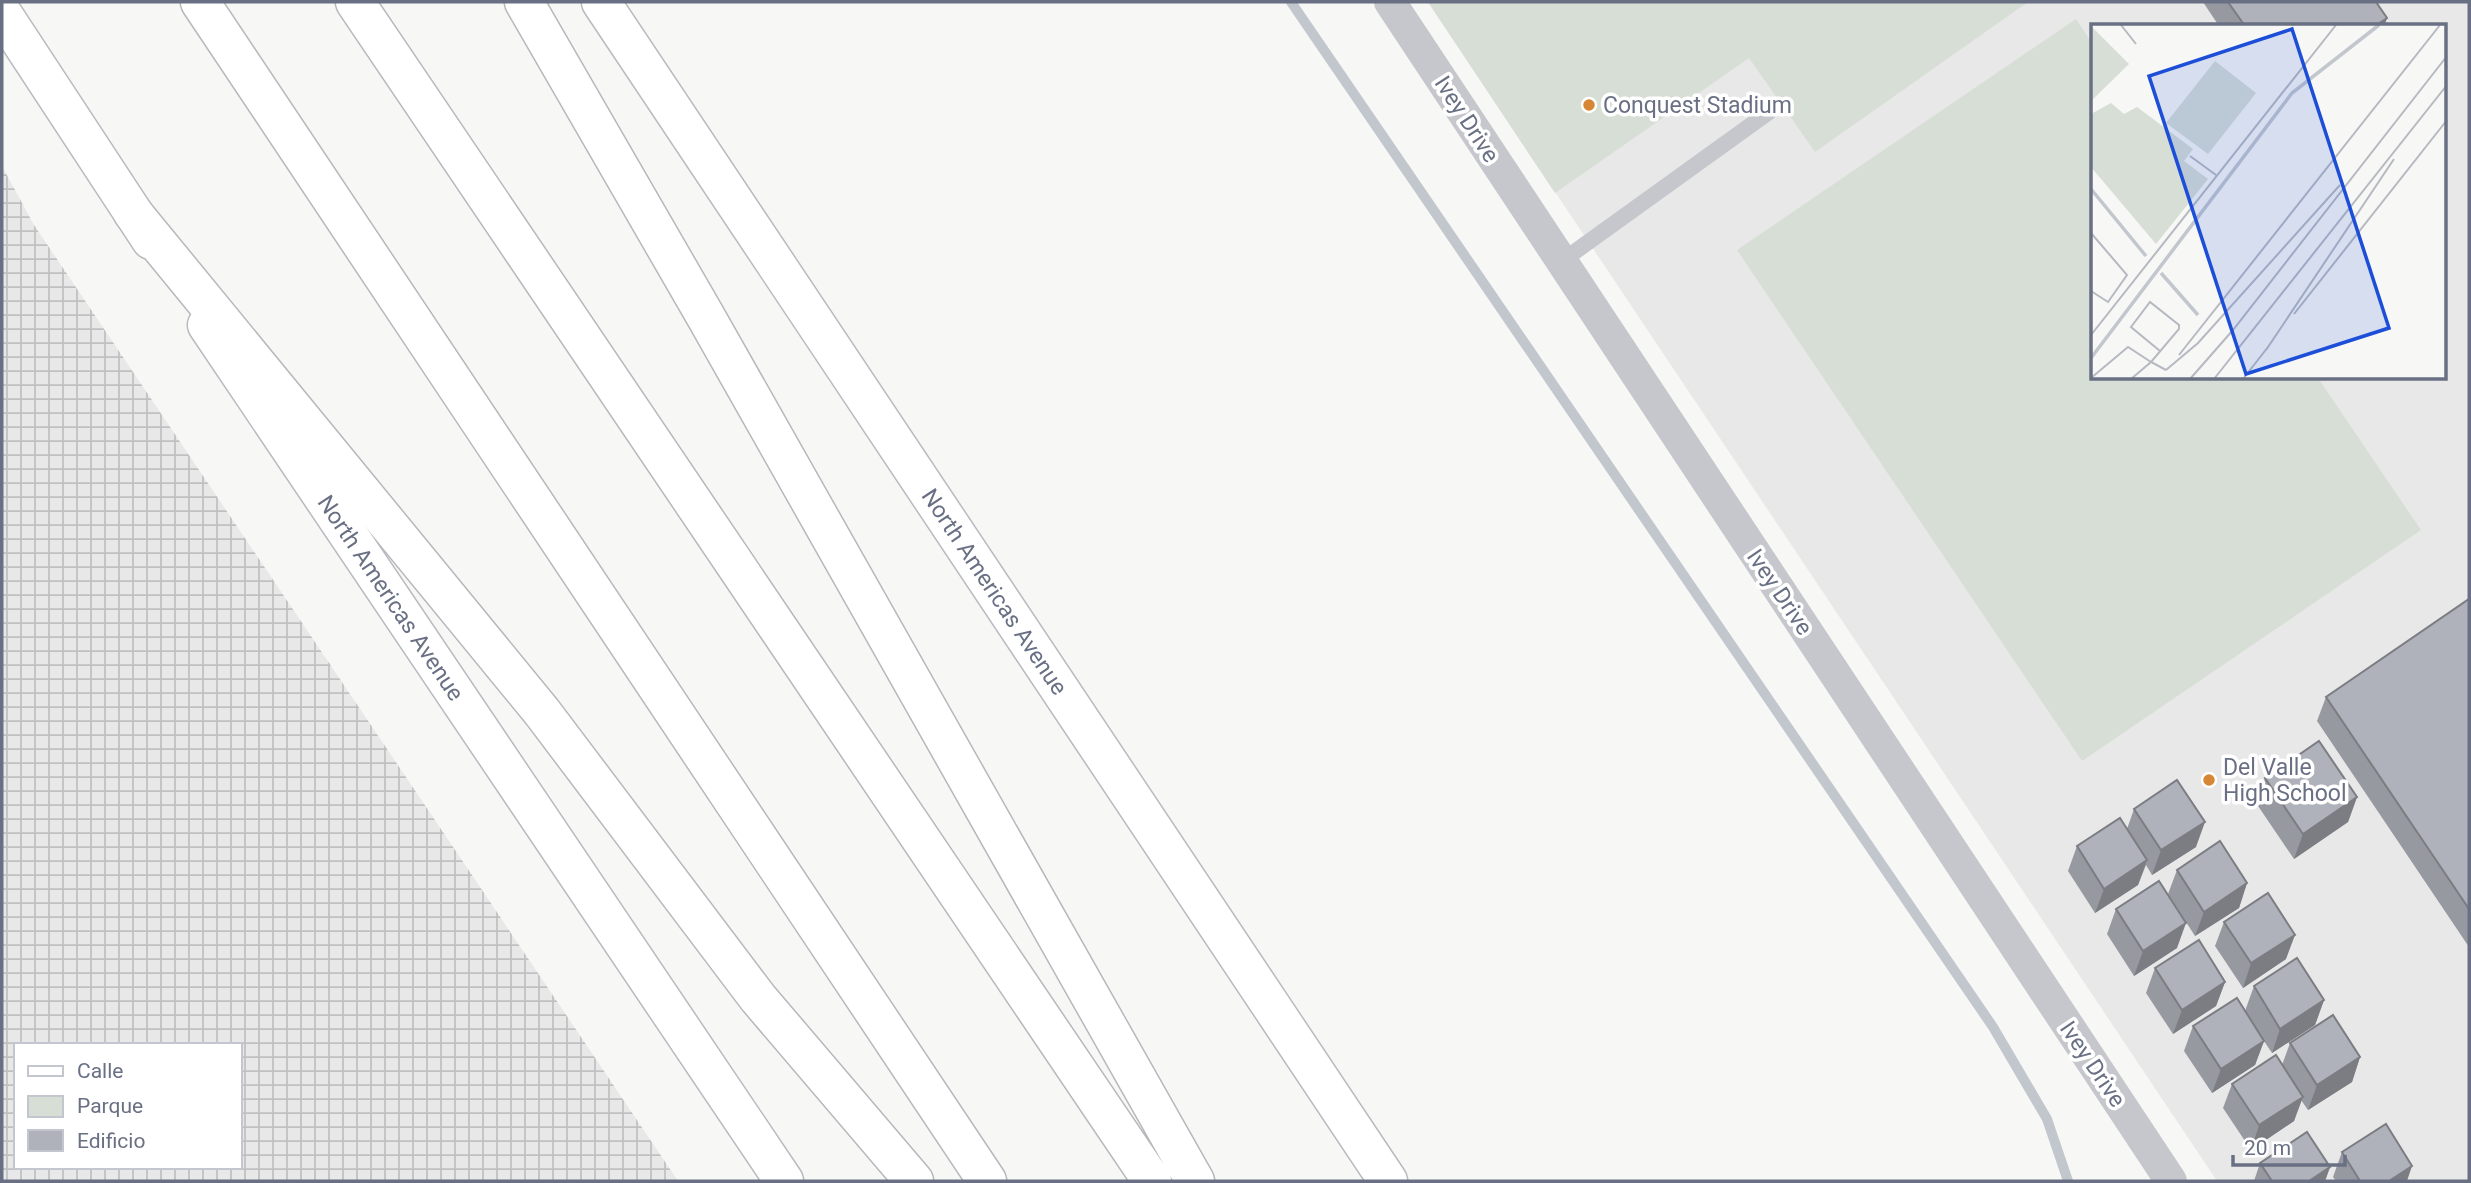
<svg xmlns="http://www.w3.org/2000/svg" width="2471" height="1183" font-family="Roboto,sans-serif">
	<style>
		.built { fill: #e8e8e8; fill-rule: evenodd }
		.industrial { fill: url(#industrial-grid); fill-rule: evenodd }
		.green { fill: #d7ded6 }
		.lines { fill: none; stroke-linecap: round; stroke-linejoin: round }
		.stream { stroke: #c2c7ce; stroke-width: 10 }
		.secondary-casing { stroke: #b8bac0; stroke-width: 41 }
		.highway-casing { stroke: #b6b8bc; stroke-width: 41 }
		.lane { stroke: #c6c7cc; stroke-width: 16 }
		.street { stroke: #c6c7cc; stroke-width: 32 }
		.secondary { stroke: #fff; stroke-width: 38 }
		.highway { stroke: #fff; stroke-width: 38 }
		.wall { fill: #9799a1 }
		.shaded-wall { fill: #7b7d83 }
		.building { fill: #b0b2bb; stroke: #7b7d83; stroke-width: 2 }
		.poi-dot { fill: #d78635; stroke: #fff; stroke-width: 2.5 }
		.labels { text-anchor: middle; stroke-width: 7; stroke-linejoin: round; paint-order: stroke }
		.poi-label { font-size: 23px; fill: #697084; stroke: #fff; text-anchor: start }
		.street-label { font-size: 23px; fill: #697084; stroke: #fff }
		.inset-river { fill: none; stroke: #c2c7ce; stroke-width: 3.5 }
		.inset-road { fill: none; stroke: #b6b9c1; stroke-width: 2 }
		.view { fill: #1d4ed8; fill-opacity: 0.15; stroke: #1d4ed8; stroke-width: 3.5 }
		.inset-edge { fill: none; stroke: #697084; stroke-width: 3.5 }
	</style>
	<defs>
		<pattern id="industrial-grid" width="8" height="8" patternUnits="userSpaceOnUse" patternTransform="scale(1.75)"><rect width="8" height="8" fill="#e8e8e8"/><path d="M0 4h8M4 0v8" fill="none" stroke="#c0c0c2"/></pattern>
	</defs>
	<rect width="100%" height="100%" fill="#f7f7f5"/>
	<path class="built" d="M1428 2H2469V1181H2217ZM2093 26H2445V378H2093Z"/>
	<path class="industrial" d="M2 166 34 225 678 1181H2ZM16 1045H240V1167H16Z"/>
	<path class="green" d="M1428 2H2028L1815 152 1749 58 1555 193Z
		M2076 19 2093 45V378H2318L2421 530 2082 761 1737 250Z"/>
	<g class="lines">
		<path class="stream" d="M1291 2 1993 1027 2047 1119 2068 1181"/>
		<g class="secondary-casing">
			<g id="secondary">
				<path id="s1" d="M601 2 1388 1181"/>
				<path d="M2 13 151 240"/>
				<path id="s2" d="M207 325 784 1181"/>
			</g>
		</g>
		<g class="highway-casing">
			<path id="highway" d="M200 2 987 1181
				M355 2 1152 1181
				M524 2 706 317 1195 1181
				M133 213 542 712 758 998 914 1181"/>
		</g>
		<path class="lane" d="M1562 261 1769 112"/>
		<path class="street" d="M1390 2 2171 1181"/>
		<use href="#secondary" class="secondary"/>
		<use href="#highway" class="highway"/>
	</g>
	<path class="wall" d="M2203 2H2376L2387 18 2384 26H2219Z
		M2469 599V947L2317 721 2326 697Z
		M2265 778 2357 797 2348 822 2294 859 2256 803Z
		M2134 809 2196 847 2152 875 2146 865 2138 885 2095 913 2068 871 2077 846 2127 829Z
		M2177 870 2247 883 2239 908 2195 936 2168 894Z
		M2116 909 2177 948 2134 976 2107 934Z
		M2224 922 2286 959 2243 988 2215 946Z
		M2155 968 2225 982 2216 1006 2173 1034 2146 993Z
		M2254 986 2324 1000 2315 1025 2272 1053 2264 1041 2255 1065 2212 1093 2184 1051 2193 1026 2245 1011Z
		M2290 1043 2360 1057 2352 1082 2308 1110 2301 1100 2294 1121 2251 1150 2223 1108 2232 1084 2282 1065Z
		M2342 1152 2407 1181H2336L2333 1177Z
		M2260 1163 2330 1167 2325 1181H2254Z"/>
	<path class="shaded-wall" d="M2387 18 2384 26H2375Z
		M2357 797 2348 822 2294 859 2303 834Z
		M2205 822 2196 847 2152 875 2161 850Z
		M2147 860 2138 885 2095 913 2104 889Z
		M2247 883 2239 908 2195 936 2204 912Z
		M2186 923 2177 948 2134 976 2143 951Z
		M2295 935 2286 959 2243 988 2251 963Z
		M2225 982 2216 1006 2173 1034 2182 1010Z
		M2324 1000 2315 1025 2272 1053 2280 1029Z
		M2264 1041 2255 1065 2212 1093 2221 1069Z
		M2360 1057 2352 1082 2308 1110 2317 1085Z
		M2303 1097 2294 1121 2251 1150 2259 1125Z
		M2412 1166 2407 1181H2389Z
		M2330 1167 2325 1181H2309Z"/>
	<path class="building" d="M2228 2H2376L2387 18 2375 26H2245Z
		M2469 599V909L2326 697Z
		M2319 741 2357 797 2303 834 2265 778Z
		M2177 780 2205 822 2161 850 2134 809Z
		M2120 818 2147 860 2104 889 2077 846Z
		M2220 841 2247 883 2204 912 2177 870Z
		M2159 881 2186 923 2143 951 2116 909Z
		M2268 893 2295 935 2251 963 2224 922Z
		M2199 940 2225 982 2182 1010 2155 968Z
		M2297 958 2324 1000 2280 1029 2254 986Z
		M2237 998 2264 1041 2221 1069 2193 1026Z
		M2333 1015 2360 1057 2317 1085 2290 1043Z
		M2276 1055 2303 1097 2259 1125 2232 1084Z
		M2386 1124 2412 1166 2389 1181H2360L2342 1152Z
		M2307 1132 2330 1167 2309 1181H2272L2260 1163Z"/>
	<g class="poi-dot">
		<circle cx="1589" cy="105" r="7"/>
		<circle cx="2209" cy="780" r="7"/>
	</g>
	<g class="labels">
		<g class="poi-label">
			<text x="1603" y="113">Conquest Stadium</text>
			<text x="2223" y="775">Del Valle<tspan x="2223" dy="26">High School</tspan></text>
		</g>
		<g class="street-label">
			<text transform="translate(1467 119) rotate(57)" y="8">Ivey Drive</text>
			<text dy="8" stroke="none"><textPath href="#s1" startOffset="709">North Americas Avenue</textPath></text>
			<text transform="translate(1780 592) rotate(56)" y="8">Ivey Drive</text>
			<text dy="8" stroke="none"><textPath href="#s2" startOffset="329">North Americas Avenue</textPath></text>
			<text transform="translate(2093 1064) rotate(56)" y="8">Ivey Drive</text>
		</g>
	</g>
	<g transform="translate(2091 24)">
		<rect width="355" height="355" fill="#f7f7f5"/>
		<path d="M0 2 38 40 0 77ZM124 37 165 69 117 130 75 99ZM20 79 33 90 46 83 102 125 93 137 117 155 65 220 0 143V90Z" fill="#d7ded6"/>
		<path class="inset-river" d="M0 165 55 232M70 249 107 291M0 334 201 69 288 1"/>
		<path class="inset-road" d="M30 1 45 20M99 132 125 151M0 209 36 251 17 278 0 267M203 290 356 96M0 311 245 1M175 326 303 135M69 327 40 303 59 278 88 301V305L60 338 75 346M88 331 349 1M75 346 107 319 249 161M0 354 37 323 60 338 40 355M99 355 142 306 356 32M123 355 356 61M152 355 177 323"/>
		<path class="view" d="M201 5 298 304 155 350 58 52Z"/>
		<rect width="355" height="355" class="inset-edge"/>
	</g>
	<rect width="2471" height="1183" fill="none" stroke="#697084" stroke-width="7"/>
	<rect x="14" y="1043" width="228" height="126" fill="#ffffff" stroke="#c3c6ce" stroke-width="2"/>
	<rect x="28" y="1066" width="35" height="10" fill="#ffffff" stroke="#c3c6ce" stroke-width="2"/>
	<text x="77" y="1078" font-size="21" fill="#697084">Calle</text>
	<rect x="28" y="1096" width="35" height="21" fill="#d7ded6" stroke="#c3c6ce" stroke-width="2"/>
	<text x="77" y="1113" font-size="21" fill="#697084">Parque</text>
	<rect x="28" y="1130" width="35" height="21" fill="#b0b2bb" stroke="#c3c6ce" stroke-width="2"/>
	<text x="77" y="1148" font-size="21" fill="#697084">Edificio</text>
	<path d="M2233 1155v10h112v-10" fill="none" stroke="#697084" stroke-width="3.5"/>
	<text x="2244" y="1155" font-size="21" fill="#697084" stroke="#ffffff" stroke-width="5" paint-order="stroke">20 m</text>
</svg>
